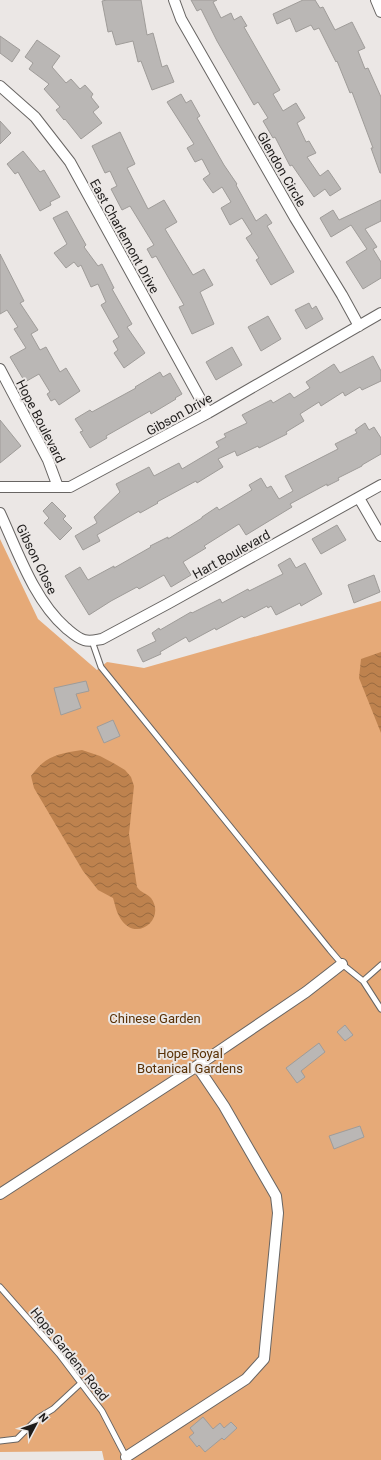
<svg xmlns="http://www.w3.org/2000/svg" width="381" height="1460" font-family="Roboto,sans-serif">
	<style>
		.garden { fill: #e6aa78 }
		.water { fill: url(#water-waves) }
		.building { fill: #bab7b5; stroke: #9f9c99 }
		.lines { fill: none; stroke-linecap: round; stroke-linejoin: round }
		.service-casing { stroke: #686563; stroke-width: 7 }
		.minor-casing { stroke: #686563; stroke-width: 12 }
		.service { stroke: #fff; stroke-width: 5 }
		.minor { stroke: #fff; stroke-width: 10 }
		.labels { text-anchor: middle; stroke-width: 4; stroke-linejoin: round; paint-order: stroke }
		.street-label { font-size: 13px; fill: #1d1b1a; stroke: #ebe7e5 }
		.park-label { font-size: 13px; fill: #593106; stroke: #ebe7e5 }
	</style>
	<defs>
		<pattern id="water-waves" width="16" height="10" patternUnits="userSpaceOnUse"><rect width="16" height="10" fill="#be824e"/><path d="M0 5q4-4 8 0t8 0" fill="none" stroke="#9a6a40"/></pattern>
	</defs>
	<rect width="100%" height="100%" fill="#ebe7e5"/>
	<path class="garden" d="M0 539 38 619 97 670 107 662 144 668 381 601V1460H104L102 1451 0 1452Z"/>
	<path class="water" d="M381 652V733L359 678 361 659Z
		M82 750 100 756 115 764 125 770 131 777 134 786 129 834 137 887C141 893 148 894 151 898 167 920 134 945 119 916 116 911 115 904 113 898L98 890 83 871 34 788 31 776C46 755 58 754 82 750Z"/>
	<path class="building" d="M107 0H141L147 35 153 33 162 67 167 65 174 82 152 90 141 61 138 62 133 41 116 45 112 31 108 32 102 1Z
		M191 0H217L213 2 221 18 231 13 234 20 241 16 247 26 244 27 280 90 273 94 283 111 296 103 305 118 297 123 306 142 309 141 316 153 307 157 320 176 328 170 341 189 330 196 325 189 314 197 292 165 290 166 275 137 273 138 263 121 268 118 258 102 254 105 217 41 201 9 197 11Z
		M303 0H315L320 8 323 7 335 30 352 22 365 48 358 51 365 69 368 68 381 97V173H380L371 148H373L352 92 350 93 337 61 336 62 319 28 314 30 311 25 296 32 290 18 277 24 273 14Z
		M0 36 20 50 12 62 0 53Z
		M37 40 60 56 52 67 66 83 71 79 80 89 85 85 93 94 91 97 99 107 93 112 102 123 81 139 65 119 64 120 56 110 60 107 44 89 49 84 29 69 33 63 25 57Z
		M181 94 186 103 191 100 200 116 197 118 224 165 237 184 236 185 256 221 266 214 272 223 267 226 294 272 271 285 256 260 259 258 246 238 252 234 242 218 230 225 221 208 231 202 222 187 213 193 203 179 210 174 202 159 195 162 187 148 194 144 167 102Z
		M0 121 11 133 0 144Z
		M120 132 135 164 127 168 148 209 164 200 177 222 165 229 193 275 204 269 213 285 200 292 214 324 192 334 179 307 184 305 156 256 152 258 147 249 154 245 130 206 122 210 111 189 117 186 110 171 105 173 92 146Z
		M23 151 40 172 44 170 60 197 50 202 51 205 40 211 18 172 15 174 7 164Z
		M381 200V221L365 229 377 247 373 249 381 262V278L363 289 346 262 367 249 351 225 331 237 320 218 333 210 339 220Z
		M67 211 86 245 84 247 98 266 102 264 114 288 112 289 132 324 127 327 145 353 124 368 114 353 118 350 113 341 119 337 101 305 106 302 98 284 91 287 81 265 78 267 74 262 66 268 54 253 67 244 53 218Z
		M0 254 24 301 20 303 38 330 31 334 40 350 46 347 60 372 66 368 80 391 59 405 55 399 51 401 47 394 50 392 39 374 25 382 10 357 26 348 14 329 18 327 7 310 0 314Z
		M309 303 312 309 316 306 323 319 306 329 295 310Z
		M268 316 281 339 261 351 248 327Z
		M232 347 242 365 216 380 206 362Z
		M373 356 381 371V381L362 390 360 387 345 396 343 392 321 406 319 402 300 414 304 421 286 432 287 434 259 448 258 446 237 456 235 451 218 459 223 467 197 483 196 481 157 502 158 503 140 513 139 511 97 535 100 541 83 550 75 536 97 523 94 517 120 492 116 484 149 467 154 476 179 463 182 469 219 447 216 442 226 437 224 434 247 423 242 415 271 400 273 403 290 393 294 398 310 388 306 382 334 364 340 373Z
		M160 372 163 377 170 373 182 394 175 398 176 399 151 414 150 411 106 436 107 438 90 448 80 432 83 431 75 419 90 410 92 412 136 388 135 387Z
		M0 420 21 446 0 463Z
		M365 423 369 430 374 427 381 438V454L362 465V466L338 478 339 480 327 486V484L290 504 292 507 246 535 239 524 204 546 206 548 183 562 191 575 171 587 164 575 139 589 137 587 111 601 89 615 65 576 80 567 88 580 114 566V568L151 547 150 546 168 537V539L202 518V517L217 507 219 510 252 490 249 485 261 478 267 488 271 486 279 499 293 491 285 476 338 449 335 444 357 433 355 430Z
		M52 502 66 516 63 519 72 528 60 540 44 523 49 518 43 511Z
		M337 525 346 540 321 554 312 539Z
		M290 558 296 568 305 563 322 594 301 606 300 603 276 615 271 606 268 608 267 606 244 618 242 616 216 630 215 628 189 642 186 637 160 652 161 654 143 662 137 650 156 641 152 633 159 628 160 630 191 612 192 613 220 599 222 603 248 589 249 591 283 574 278 565Z
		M374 575 380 592 354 603 348 585Z
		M86 681 89 691 76 694 81 708 61 715 54 688Z
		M113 720 120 736 104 743 97 727Z
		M345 1025 353 1035 345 1041 337 1032Z
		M319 1043 325 1052 301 1071 305 1077 297 1083 286 1068Z
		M360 1126 364 1137 334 1149 329 1136Z
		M203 1417 213 1429 220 1423 224 1428 231 1422 237 1428 224 1440 222 1438 205 1452 199 1445 197 1447 189 1437 194 1433 190 1428Z"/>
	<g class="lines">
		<g class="service-casing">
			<path id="service" d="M92 641 101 667 330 950 342 964 363 981 381 1009
				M363 981 381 965
				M0 1287 59 1354 102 1411 126 1457
				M0 1441 17 1439 38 1418 53 1409 81 1383"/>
		</g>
		<g class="minor-casing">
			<path id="minor" d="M174 0 181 19 295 218 342 295 359 326
				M376 0 381 12
				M0 86 35 117 70 162 208 413
				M0 369 48 460 58 487
				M0 487H70L208 413 381 313
				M359 498 381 536
				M0 513C18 552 34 600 66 628 71 632 77 638 84 640 90 642 96 640 102 639L169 603 381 485
				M0 1194 197 1066 306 992 342 964
				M126 1457 246 1379 264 1359 278 1213 276 1196 224 1106 197 1066"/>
		</g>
		<use href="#service" class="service"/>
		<use href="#minor" class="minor"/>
	</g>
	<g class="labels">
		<g class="street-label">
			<text transform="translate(282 169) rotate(60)" y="5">Glendon Circle</text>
			<text transform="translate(125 236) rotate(61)" y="5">East Charlemont Drive</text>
			<text transform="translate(179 414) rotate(-29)" y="5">Gibson Drive</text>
			<text transform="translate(41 421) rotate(63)" y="5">Hope Boulevard</text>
			<text transform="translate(231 554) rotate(-29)" y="5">Hart Boulevard</text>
			<text transform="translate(37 559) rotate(64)" y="5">Gibson Close</text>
			<text transform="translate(70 1354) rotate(51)" y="5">Hope Gardens Road</text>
		</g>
		<g class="park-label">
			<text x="155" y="1023">Chinese Garden</text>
			<text x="190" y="1058">Hope Royal<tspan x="190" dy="15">Botanical Gardens</tspan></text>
		</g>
	</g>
	<g transform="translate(36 1424) rotate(49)" stroke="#ebe7e5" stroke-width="3" paint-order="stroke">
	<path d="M0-3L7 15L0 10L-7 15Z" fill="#1d1b1a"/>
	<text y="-6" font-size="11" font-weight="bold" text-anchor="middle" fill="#1d1b1a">N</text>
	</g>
</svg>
